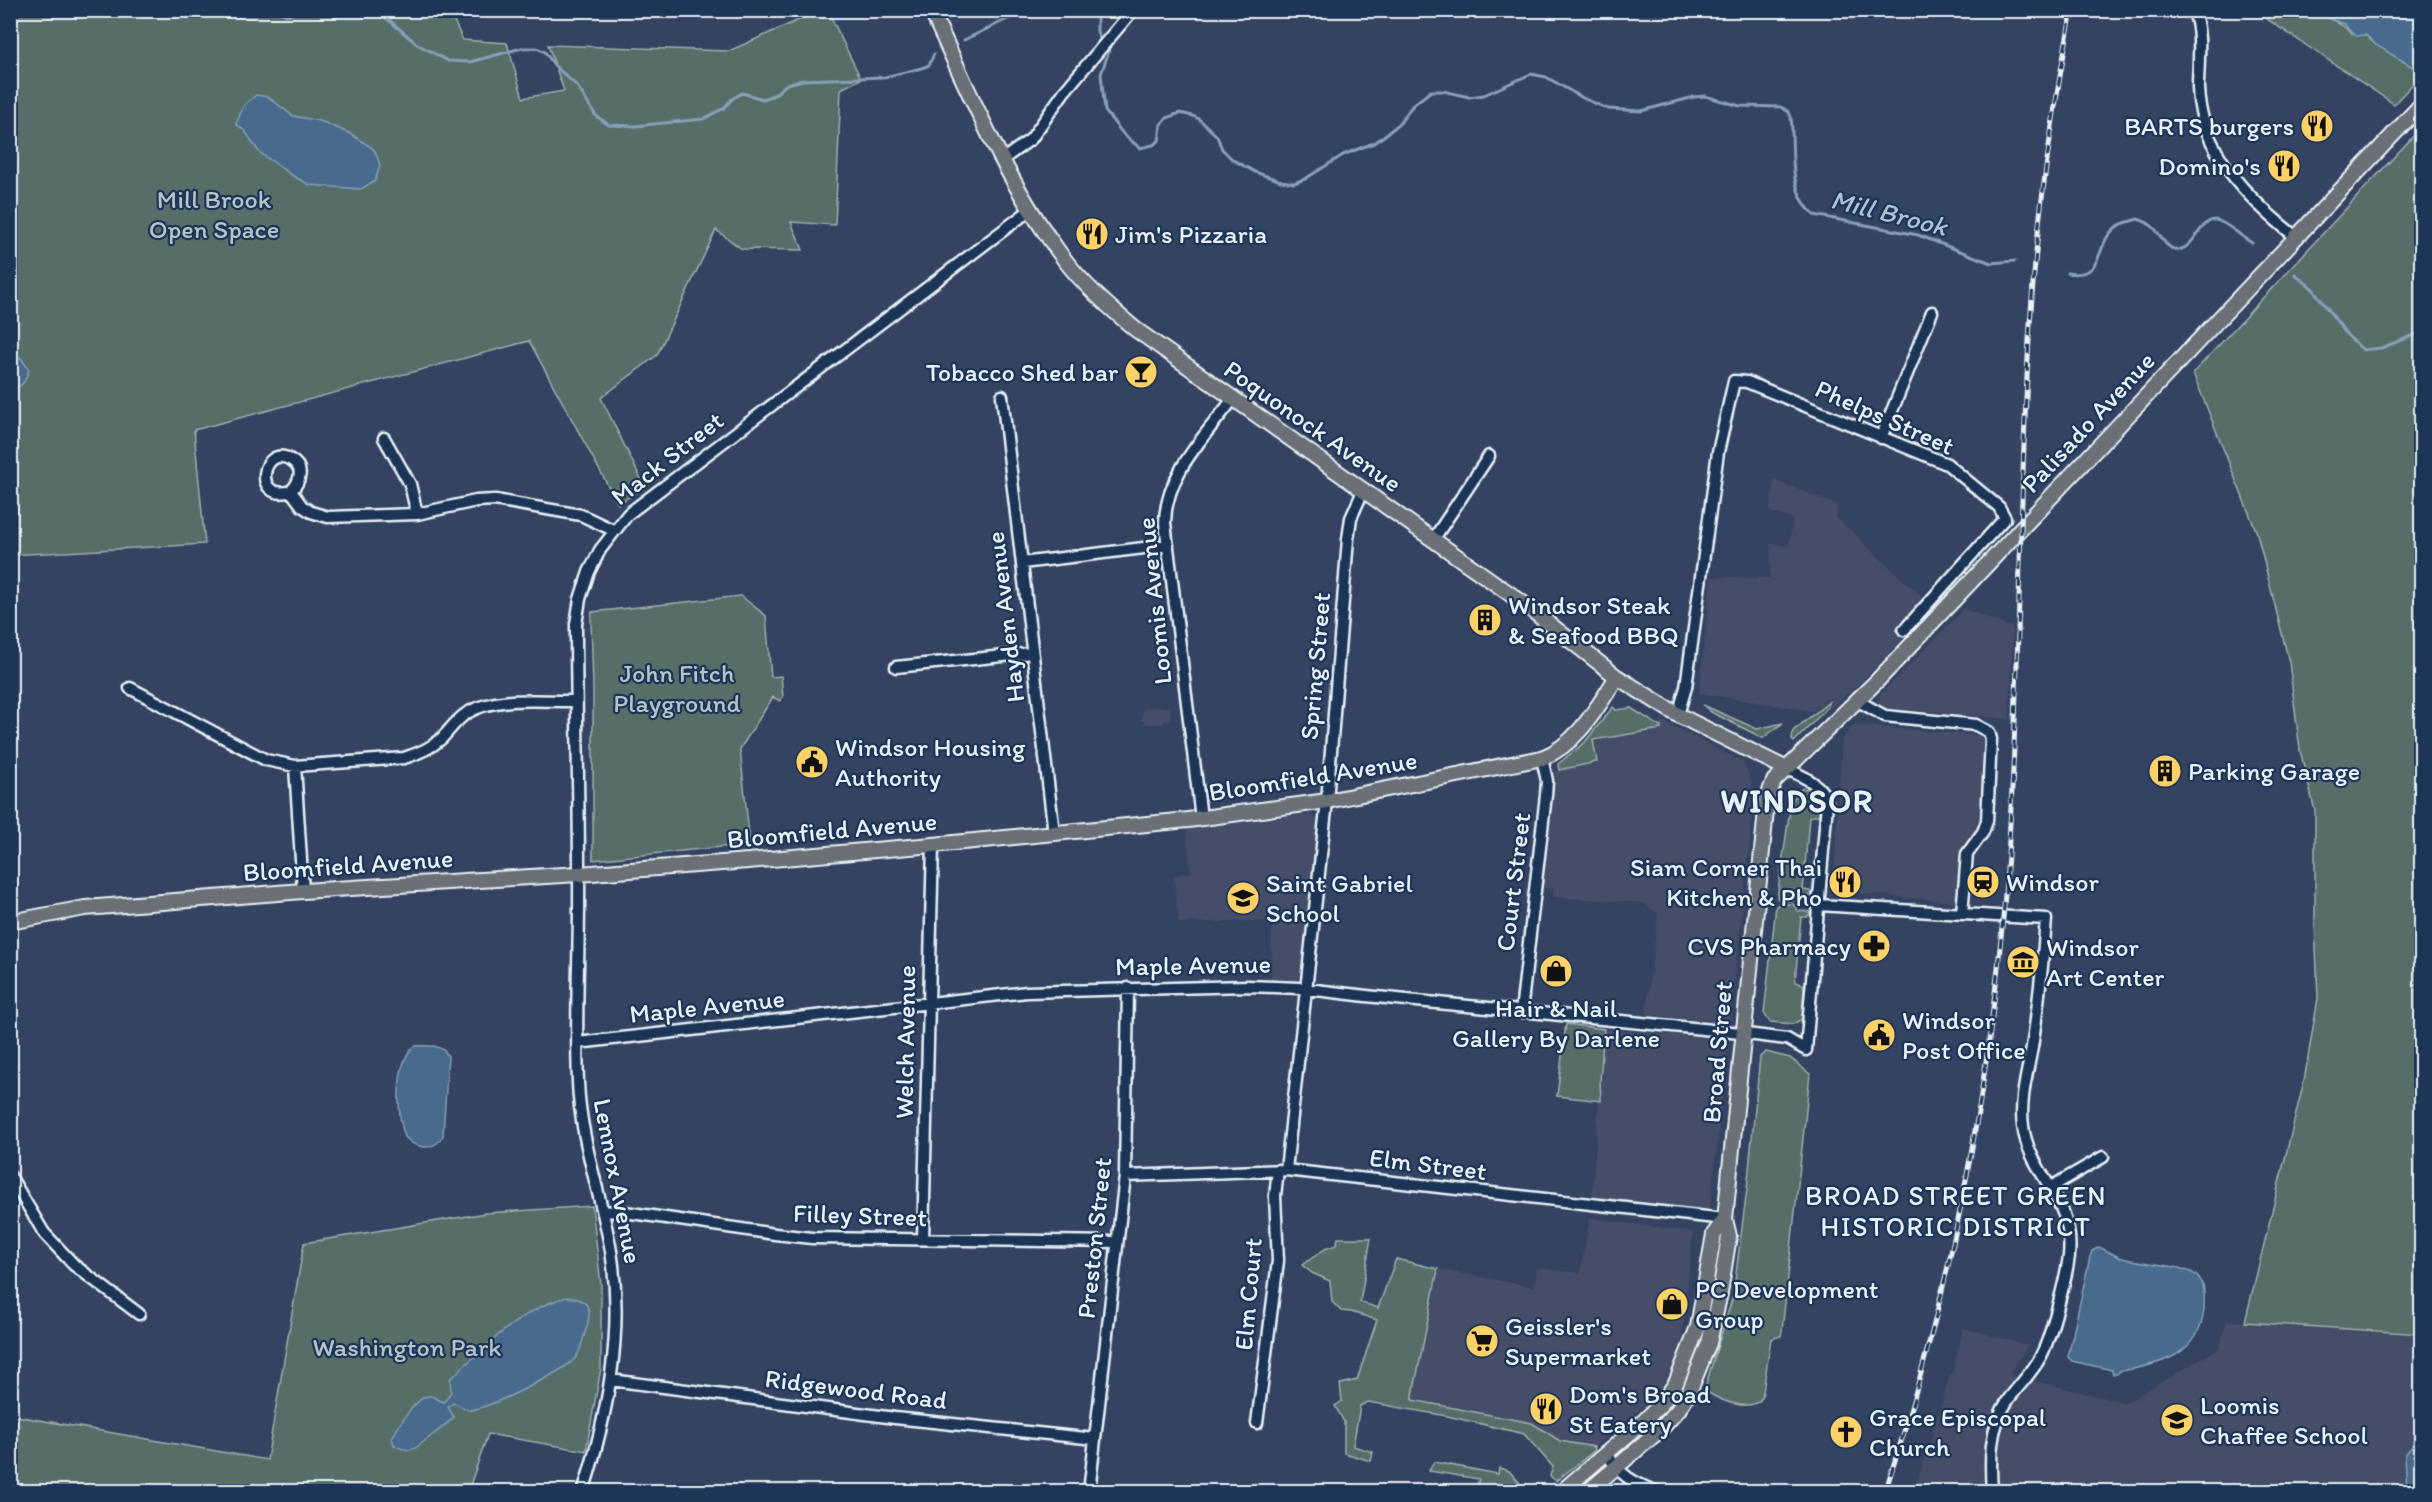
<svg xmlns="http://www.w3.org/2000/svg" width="2432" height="1502" font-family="Itim,sans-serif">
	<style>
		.built { fill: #444d68 }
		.green { fill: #576d68; stroke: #a0afb0; stroke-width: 1.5 }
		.water { fill: #466a8d; stroke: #87a0b8; stroke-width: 1.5 }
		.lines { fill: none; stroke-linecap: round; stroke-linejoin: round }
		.stream { stroke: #87a0b8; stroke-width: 3 }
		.minor-casing { stroke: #e8f1f8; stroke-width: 15 }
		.major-casing { stroke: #e8f1f8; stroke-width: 18 }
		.minor { stroke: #1d3557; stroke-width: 10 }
		.major { stroke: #6a7074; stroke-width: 14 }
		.rail-casing { stroke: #e8f1f8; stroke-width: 5 }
		.rail { stroke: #1d3557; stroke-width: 3; stroke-dasharray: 9; stroke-linecap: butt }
		.labels { text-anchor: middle; stroke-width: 4.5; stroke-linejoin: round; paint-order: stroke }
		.poi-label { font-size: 26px; fill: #e8f1f8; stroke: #1d3557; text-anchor: start }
		.park-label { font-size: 26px; fill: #b5c3c6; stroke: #1d3557 }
		.street-label { font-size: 26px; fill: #e8f1f8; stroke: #1d3557 }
		.water-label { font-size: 27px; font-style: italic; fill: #afc2d3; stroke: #1d3557 }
		.neighbourhood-label { font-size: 27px; letter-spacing: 1.5px; fill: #e8f1f8; stroke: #1d3557 }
		.district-label { font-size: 32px; font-weight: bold; letter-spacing: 1.5px; fill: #e8f1f8; stroke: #1d3557 }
	</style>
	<rect width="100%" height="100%" fill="#344361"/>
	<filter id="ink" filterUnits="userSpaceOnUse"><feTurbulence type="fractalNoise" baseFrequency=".0167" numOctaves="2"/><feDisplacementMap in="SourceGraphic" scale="12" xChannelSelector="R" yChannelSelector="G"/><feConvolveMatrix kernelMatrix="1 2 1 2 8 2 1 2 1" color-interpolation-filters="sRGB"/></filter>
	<g filter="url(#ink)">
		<path class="built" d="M1774 480 1838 505 1836 517 1933 607 1861 682 1830 709 1831 698 1813 711 1699 693 1711 577 1770 578 1771 543 1789 546 1793 519 1770 512Z
			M1964 609 2013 628 2009 719 1885 708 1879 702 1880 695Z
			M1159 707H1170L1171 720 1165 721 1163 724H1145L1144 720H1141L1143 708Z
			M1661 720 1743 762 1748 772 1752 786 1754 805 1730 1020 1724 1024 1646 1014 1658 913 1654 912 1645 903 1553 897V889L1541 888 1552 784V772L1597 762 1593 741 1661 729Z
			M1853 725 1983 736 1980 827 1961 852 1957 902 1833 891 1842 739Z
			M1309 814 1318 820 1302 977 1297 980 1271 979 1272 928 1265 921 1179 923 1173 875 1191 873 1186 829Z
			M1604 1029 1722 1039 1728 1050 1710 1208 1706 1211 1592 1197Z
			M1590 1218 1693 1232 1681 1349 1665 1381 1645 1405 1594 1447 1560 1441 1531 1423 1412 1400 1438 1269 1534 1287 1537 1268 1580 1273Z
			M2227 1321 2421 1334V1401L2412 1446 2405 1455 2407 1491 1912 1492 1922 1468 1950 1375H1952L1963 1328 2028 1345 2009 1375 2126 1403 2219 1348Z"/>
		<path class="green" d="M10 11H446L450 13 463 40 507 43 523 98 564 91 548 45 729 51 819 11H828L861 79 841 89 835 225 791 222 803 250 742 249 716 230 657 355 601 398 645 487 618 504 529 341 194 430 205 544 11 555Z
			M2255 11H2319C2329 21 2343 23 2353 34H2364L2376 45 2421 72V75L2394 104Z
			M2421 128V1334L2245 1322 2304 1081 2318 998 2315 922V811L2300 750 2289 662 2257 533 2193 373Z
			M741 596 766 616 771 677 781 676 783 697 780 701 773 697 740 749 750 844 593 860V688L591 620 592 612Z
			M1829 702 1828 707 1794 742 1792 740 1793 731Z
			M1703 705 1757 729 1783 723 1763 738 1711 712Z
			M1613 707 1616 710 1631 708 1661 727V729L1593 740 1597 762 1559 770 1558 764 1585 742Z
			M1802 788C1815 789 1820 803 1819 815L1809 817 1803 890 1810 891 1812 895 1808 897 1801 895 1793 901H1781L1777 898 1791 802Z
			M1780 904H1793L1798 911 1811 912 1807 917H1801L1795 982 1803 984 1804 988 1802 1019 1793 1024 1770 1022 1764 1013 1776 906Z
			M1566 1024 1604 1029 1600 1081 1601 1101 1557 1096Z
			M1766 1052 1790 1058 1810 1074 1782 1331 1781 1336 1771 1339 1762 1398C1750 1413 1721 1401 1707 1392L1706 1384 1733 1296 1747 1189 1760 1057Z
			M592 1206 601 1285V1368L586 1451 488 1434 468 1491H11L10 1415 267 1460 304 1243 486 1213Z
			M1338 1238H1371L1360 1302 1378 1308 1396 1259 1438 1269 1412 1400 1532 1423 1560 1441 1594 1447 1595 1450 1556 1481 1550 1476 1553 1467 1524 1434 1447 1416 1368 1402 1360 1406 1353 1446 1373 1452 1371 1461 1344 1453V1422L1335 1406 1342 1401 1340 1384 1357 1380 1377 1320 1351 1312 1341 1311 1332 1302 1330 1281 1312 1273 1302 1265 1325 1249 1336 1245Z
			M1434 1462 1498 1474 1499 1468 1509 1471 1527 1491H1475L1479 1479 1429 1471Z"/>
		<path class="water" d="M2319 11H2421V72L2376 45 2366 35 2356 36 2344 24 2325 17Z
			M256 95 268 97 293 116 320 121 351 134 371 147 375 151 380 165 375 181 361 189 310 185 293 176 259 152 245 131 236 124 244 105Z
			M11 353 21 358 29 370 24 382 11 393Z
			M415 1046C427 1046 442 1043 448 1056L443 1136C434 1152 416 1149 405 1137 397 1115 394 1062 415 1046Z
			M2099 1247C2106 1250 2112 1254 2119 1257 2138 1264 2185 1263 2199 1278 2206 1286 2204 1299 2204 1309 2200 1355 2160 1365 2120 1371L2117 1374H2113L2112 1370 2072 1361 2068 1357 2090 1257 2092 1251Z
			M567 1297C595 1299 591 1315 584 1336 582 1342 580 1352 576 1357 566 1371 486 1410 469 1410 465 1409 458 1404 453 1403L448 1407 454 1417C452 1420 417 1448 413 1449 406 1451 400 1448 394 1445L392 1438C397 1428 418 1393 431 1396 436 1397 439 1401 444 1402L451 1392 450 1379C485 1347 520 1309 567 1297Z
			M2421 1401V1491H2407L2405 1455 2412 1446Z"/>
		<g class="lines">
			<path class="stream" d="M275 10 287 15 310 10
				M377 10 417 44 448 61 470 62 522 48H537L545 52 554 65 577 86 596 116 609 125 635 126 703 119 724 108 732 99 742 93 763 99 774 95 787 84 803 80 885 77 922 68 929 65 934 54
				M1097 10V31L1099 37
				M964 40 1014 16 1030 10
				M1109 51 1101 74 1105 111 1124 135 1140 148 1153 145 1159 141 1161 124 1167 118 1180 113 1193 116 1199 119 1217 136 1222 149 1233 160 1255 172 1281 181 1294 183 1305 179 1343 155 1376 142 1399 124 1413 105 1431 91H1443L1469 97 1484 95 1531 74 1546 77 1583 98 1608 109 1641 111 1694 97 1705 96 1740 106 1781 107 1789 112 1791 117C1795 151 1786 188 1814 215L1918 235 1991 263 2015 261
				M2067 273C2106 279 2094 245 2115 228 2121 223 2131 221 2138 219 2144 221 2149 223 2154 228 2161 235 2166 249 2177 250 2196 250 2202 211 2221 222 2232 227 2242 237 2252 243
				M2295 274 2313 289 2347 335 2363 350 2381 348 2422 332"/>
			<g class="minor-casing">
				<path id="minor" d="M2193 10C2203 32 2198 64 2198 88 2200 151 2249 200 2296 237
					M1002 160 1031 139 1064 92 1133 10
					M1002 396 1054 833
					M384 438 410 484 417 514
					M1881 438 1932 312
					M291 491C251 503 262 442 291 460 305 468 300 482 291 491L302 506 311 512 328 517 417 514 476 501 495 500 581 515 613 530
					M1433 540 1489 456
					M1022 563 1168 545
					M896 667 1032 653
					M130 688 266 760 295 766 404 758C417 754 431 748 441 739 450 730 456 720 467 713 496 695 543 702 576 701
					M1858 701 1885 716 1976 725 1989 732 1991 739 1987 821 1983 832 1967 854 1962 914
					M1678 715 1686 687 1718 452 1734 381 1747 382 1947 464 1999 507 2005 518 1904 630
					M295 766 303 891
					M1785 768C1802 776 1823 784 1827 803L1806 1050
					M1201 818 1165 523C1165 475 1205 436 1233 399
					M1819 905 2046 919C2043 960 2039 1000 2033 1041 2029 1068 2019 1098 2023 1126 2029 1175 2075 1199 2069 1256 2066 1279 2051 1337 2041 1356 2032 1373 2019 1385 2008 1400 1989 1428 1990 1459 1992 1492
					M1521 1012 1546 795 1547 781 1542 758
					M577 1043 1027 992 1247 986 1299 988 1366 996 1723 1031 1787 1039 1806 1050
					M1286 1170 1327 801 1348 539 1351 518 1363 491
					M10 1176 44 1233 74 1265 139 1314
					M1125 1176 1286 1170 1725 1219
					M2051 1187 2103 1157
					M603 1212 618 1211 775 1234 812 1238 1117 1242
					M923 1239 933 845
					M611 1380 895 1418 1095 1439
					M1257 1423 1278 1261 1275 1196 1278 1170
					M1606 1452C1620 1476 1632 1482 1657 1492
					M583 1492C608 1414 624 1332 611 1251 601 1194 580 1139 578 1082 575 1012 580 943 579 873 579 790 576 707 576 624L580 599 589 572 600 550 628 514 1030 210
					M1089 1492 1125 1176 1128 988"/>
			</g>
			<g class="major-casing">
				<path id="major" d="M931 10C970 94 1006 181 1061 255 1082 284 1109 307 1135 329L1520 601 1617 677 1678 715 1785 768
					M10 922 85 908 303 891 579 874 748 861 933 845 1188 820 1327 801 1542 758C1578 744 1597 707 1617 677
					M1561 1492 1644 1421 1662 1403 1676 1383 1698 1327 1714 1234 1725 1219
					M1587 1492 1659 1431 1678 1410 1690 1390 1709 1343 1720 1293 1729 1236 1725 1219 1764 831 1767 799 1774 781 1877 681 2422 104"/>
			</g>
			<use href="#minor" class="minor"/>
			<use href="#major" class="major"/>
			<g class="rail-casing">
				<path id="rail" d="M1885 1492C1947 1305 1985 1113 2003 918 2021 720 2017 521 2030 324 2037 218 2052 114 2072 10"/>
			</g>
			<use href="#rail" class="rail"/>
		</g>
	</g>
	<defs>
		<g id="restaurant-disc" transform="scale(1.725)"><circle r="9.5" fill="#ffd166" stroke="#1d3557"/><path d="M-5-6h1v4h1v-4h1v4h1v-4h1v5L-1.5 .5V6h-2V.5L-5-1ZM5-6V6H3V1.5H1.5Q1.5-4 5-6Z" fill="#111"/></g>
		<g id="bar-disc" transform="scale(1.725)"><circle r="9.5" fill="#ffd166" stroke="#1d3557"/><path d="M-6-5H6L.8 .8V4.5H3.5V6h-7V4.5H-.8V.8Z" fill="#111"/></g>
		<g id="building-disc" transform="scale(1.725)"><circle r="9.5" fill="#ffd166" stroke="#1d3557"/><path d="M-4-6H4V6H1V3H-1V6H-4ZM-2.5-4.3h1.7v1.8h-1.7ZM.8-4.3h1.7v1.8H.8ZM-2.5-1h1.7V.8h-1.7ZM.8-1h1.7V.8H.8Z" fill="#111"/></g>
		<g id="civic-disc" transform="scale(1.725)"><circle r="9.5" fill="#ffd166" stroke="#1d3557"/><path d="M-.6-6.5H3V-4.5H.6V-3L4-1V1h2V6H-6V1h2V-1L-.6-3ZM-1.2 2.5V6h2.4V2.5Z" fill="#111"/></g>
		<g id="station-disc" transform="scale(1.725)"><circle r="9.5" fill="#ffd166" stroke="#1d3557"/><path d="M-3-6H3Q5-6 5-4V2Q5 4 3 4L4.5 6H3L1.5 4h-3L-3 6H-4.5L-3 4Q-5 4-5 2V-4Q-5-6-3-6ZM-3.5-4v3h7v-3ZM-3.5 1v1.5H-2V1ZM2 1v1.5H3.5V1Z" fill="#111"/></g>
		<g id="school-disc" transform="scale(1.725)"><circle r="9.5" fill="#ffd166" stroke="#1d3557"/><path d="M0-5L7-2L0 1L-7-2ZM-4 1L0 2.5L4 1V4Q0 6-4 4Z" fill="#111"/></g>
		<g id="pharmacy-disc" transform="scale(1.725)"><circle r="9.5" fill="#ffd166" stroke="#1d3557"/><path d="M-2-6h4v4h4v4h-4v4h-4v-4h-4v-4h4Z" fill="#111"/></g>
		<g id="museum-disc" transform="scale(1.725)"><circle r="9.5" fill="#ffd166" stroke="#1d3557"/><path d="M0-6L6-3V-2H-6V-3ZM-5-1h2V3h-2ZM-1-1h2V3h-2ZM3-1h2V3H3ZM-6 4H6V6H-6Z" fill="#111"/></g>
		<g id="shop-disc" transform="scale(1.725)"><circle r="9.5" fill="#ffd166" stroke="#1d3557"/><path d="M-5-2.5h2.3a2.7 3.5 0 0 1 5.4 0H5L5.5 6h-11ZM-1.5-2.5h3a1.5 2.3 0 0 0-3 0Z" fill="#111"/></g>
		<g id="supermarket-disc" transform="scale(1.725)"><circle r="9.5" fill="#ffd166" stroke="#1d3557"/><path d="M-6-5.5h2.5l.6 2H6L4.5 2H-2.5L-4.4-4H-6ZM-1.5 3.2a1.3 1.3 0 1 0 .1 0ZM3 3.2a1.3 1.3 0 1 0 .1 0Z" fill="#111"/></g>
		<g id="church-disc" transform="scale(1.725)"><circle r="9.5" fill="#ffd166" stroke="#1d3557"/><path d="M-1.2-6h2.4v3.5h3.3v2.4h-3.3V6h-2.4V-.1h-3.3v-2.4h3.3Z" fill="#111"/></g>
	</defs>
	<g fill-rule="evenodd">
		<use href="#restaurant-disc" x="2317" y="126"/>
		<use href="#restaurant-disc" x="2284" y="166"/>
		<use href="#restaurant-disc" x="1092" y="234"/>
		<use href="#bar-disc" x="1141" y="372"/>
		<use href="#building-disc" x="1485" y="620"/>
		<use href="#civic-disc" x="812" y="762"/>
		<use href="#building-disc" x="2165" y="771"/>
		<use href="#restaurant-disc" x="1845" y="882"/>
		<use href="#station-disc" x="1983" y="882"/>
		<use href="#school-disc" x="1243" y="898"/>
		<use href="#pharmacy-disc" x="1874" y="946"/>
		<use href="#museum-disc" x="2023" y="962"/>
		<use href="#shop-disc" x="1556" y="971"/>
		<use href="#civic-disc" x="1879" y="1035"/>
		<use href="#shop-disc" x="1672" y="1304"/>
		<use href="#supermarket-disc" x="1482" y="1341"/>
		<use href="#restaurant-disc" x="1546" y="1409"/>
		<use href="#school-disc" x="2177" y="1420"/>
		<use href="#church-disc" x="1846" y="1432"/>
	</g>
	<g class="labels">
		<g class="poi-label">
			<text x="2294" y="135" text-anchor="end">BARTS burgers</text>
			<text x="2261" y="175" text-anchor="end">Domino's</text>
			<text x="1115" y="243">Jim's Pizzaria</text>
			<text x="1118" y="381" text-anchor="end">Tobacco Shed bar</text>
			<text x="1508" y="614">Windsor Steak<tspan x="1508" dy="30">&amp; Seafood BBQ</tspan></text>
			<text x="835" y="756">Windsor Housing<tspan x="835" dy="30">Authority</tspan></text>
			<text x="2188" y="780">Parking Garage</text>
			<text x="1822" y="876" text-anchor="end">Siam Corner Thai<tspan x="1822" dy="30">Kitchen &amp; Pho</tspan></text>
			<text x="2006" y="891">Windsor</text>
			<text x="1266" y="892">Saint Gabriel<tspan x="1266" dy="30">School</tspan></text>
			<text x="1851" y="955" text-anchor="end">CVS Pharmacy</text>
			<text x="2046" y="956">Windsor<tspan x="2046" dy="30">Art Center</tspan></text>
			<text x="1556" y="1017" text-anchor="middle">Hair &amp; Nail<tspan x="1556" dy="30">Gallery By Darlene</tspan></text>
			<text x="1902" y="1029">Windsor<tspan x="1902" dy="30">Post Office</tspan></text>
			<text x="1695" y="1298">PC Development<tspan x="1695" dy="30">Group</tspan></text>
			<text x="1505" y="1335">Geissler's<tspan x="1505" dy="30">Supermarket</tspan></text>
			<text x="1569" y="1403">Dom's Broad<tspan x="1569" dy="30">St Eatery</tspan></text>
			<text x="2200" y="1414">Loomis<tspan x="2200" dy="30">Chaffee School</tspan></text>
			<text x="1869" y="1426">Grace Episcopal<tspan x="1869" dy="30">Church</tspan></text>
		</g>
		<g class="park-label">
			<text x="214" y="208">Mill Brook<tspan x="214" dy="30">Open Space</tspan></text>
			<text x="677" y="682">John Fitch<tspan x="677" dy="30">Playground</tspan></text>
			<text x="407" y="1356">Washington Park</text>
		</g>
		<g class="street-label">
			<text transform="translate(1885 417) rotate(24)" y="9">Phelps Street</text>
			<text transform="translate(2088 422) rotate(-47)" y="9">Palisado Avenue</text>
			<text transform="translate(1313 426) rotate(35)" y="9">Poquonock Avenue</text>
			<text transform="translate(667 458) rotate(-38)" y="9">Mack Street</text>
			<text transform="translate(1154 601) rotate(-96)" y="9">Loomis Avenue</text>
			<text transform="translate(1005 617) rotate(-97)" y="9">Hayden Avenue</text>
			<text transform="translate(1315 666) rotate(-85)" y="9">Spring Street</text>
			<text transform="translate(1313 776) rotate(-9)" y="9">Bloomfield Avenue</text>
			<text transform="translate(832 830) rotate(-5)" y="9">Bloomfield Avenue</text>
			<text transform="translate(348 865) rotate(-4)" y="9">Bloomfield Avenue</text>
			<text transform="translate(1513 882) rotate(-83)" y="9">Court Street</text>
			<text transform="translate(1193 965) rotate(-1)" y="9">Maple Avenue</text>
			<text transform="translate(707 1006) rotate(-6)" y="9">Maple Avenue</text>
			<text transform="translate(905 1042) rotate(-89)" y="9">Welch Avenue</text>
			<text transform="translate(1717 1052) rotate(-85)" y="9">Broad Street</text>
			<text transform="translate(1428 1164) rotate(7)" y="9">Elm Street</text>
			<text transform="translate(618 1181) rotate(79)" y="9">Lennox Avenue</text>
			<text transform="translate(860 1215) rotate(2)" y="9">Filley Street</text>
			<text transform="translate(1094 1238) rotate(-84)" y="9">Preston Street</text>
			<text transform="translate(1248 1294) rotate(-85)" y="9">Elm Court</text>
			<text transform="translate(856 1389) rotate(7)" y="9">Ridgewood Road</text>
		</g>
		<g class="water-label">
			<text transform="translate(1889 213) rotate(14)" y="9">Mill Brook</text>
		</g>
		<g class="neighbourhood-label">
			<text x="1956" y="1205">BROAD STREET GREEN<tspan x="1956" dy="31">HISTORIC DISTRICT</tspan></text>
		</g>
		<g class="district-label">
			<text x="1797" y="812">WINDSOR</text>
		</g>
	</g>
	<rect width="2432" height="1502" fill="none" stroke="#1d3557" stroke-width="36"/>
	<rect x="18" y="18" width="2396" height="1466" fill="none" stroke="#e8f1f8" stroke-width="2" filter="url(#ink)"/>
</svg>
